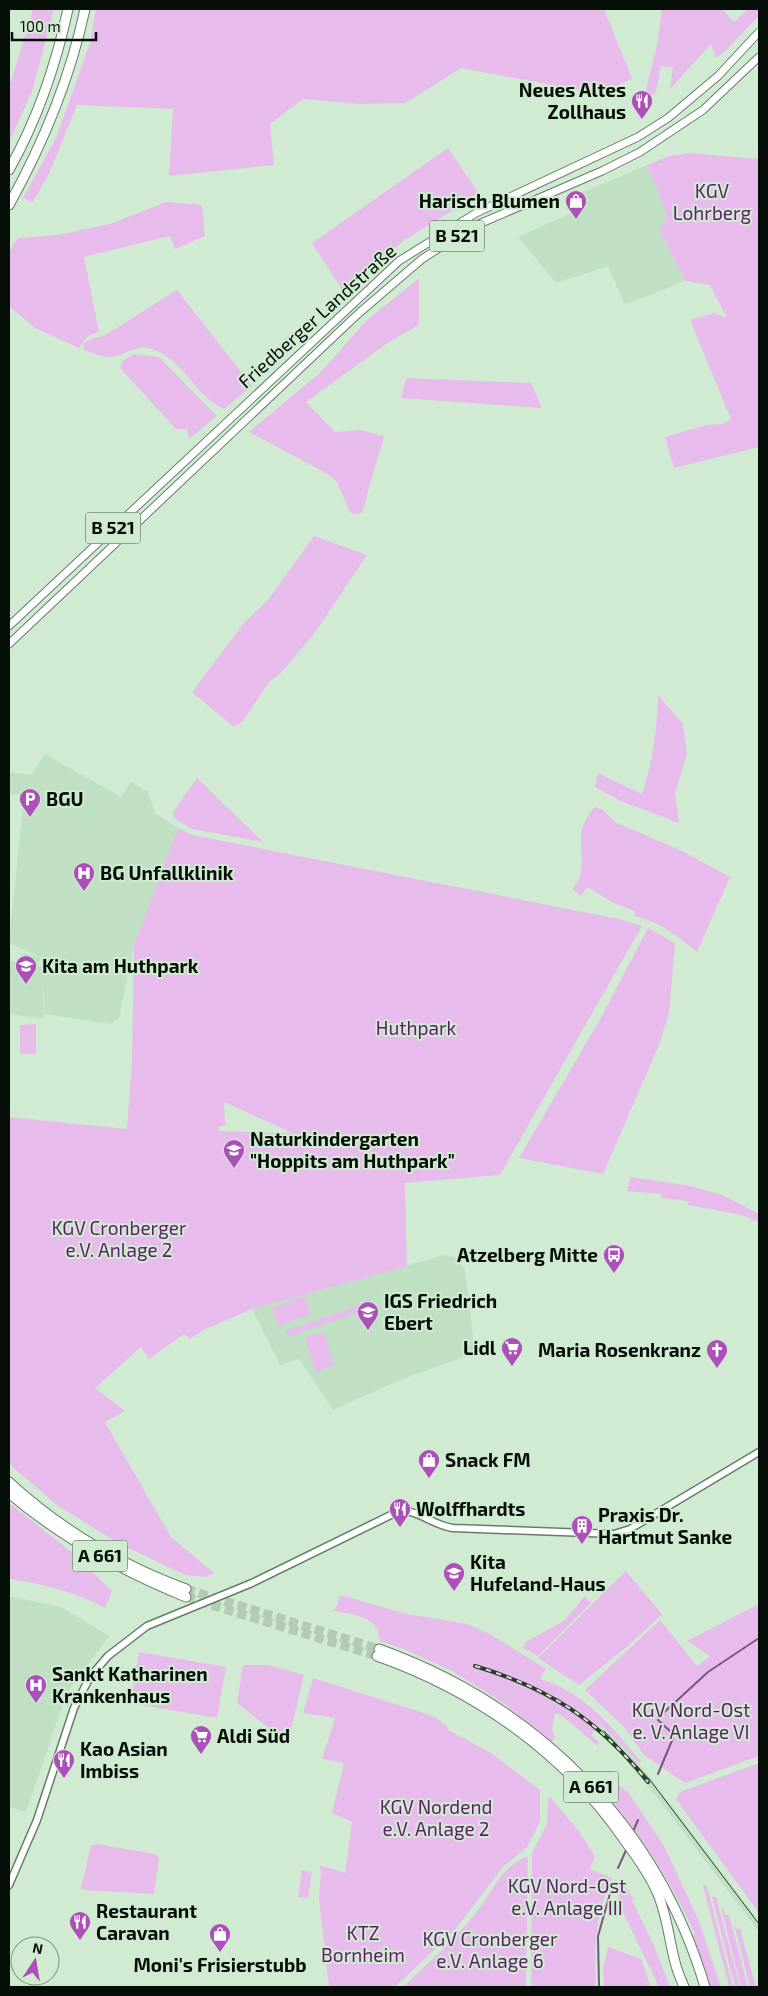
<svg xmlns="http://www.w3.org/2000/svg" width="768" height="1996" font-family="'Exo 2',sans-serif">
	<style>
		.built { fill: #c0e0c3 }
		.green { fill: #e8bbed; fill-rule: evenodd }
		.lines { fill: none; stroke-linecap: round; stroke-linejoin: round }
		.stream { stroke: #78577d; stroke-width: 2 }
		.motorway-tunnel { stroke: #b3cab4; stroke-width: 9; stroke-dasharray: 9 4.5; stroke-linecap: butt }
		.secondary-casing { stroke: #657d68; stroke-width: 9 }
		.primary-casing { stroke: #657d68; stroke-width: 9 }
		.motorway-casing { stroke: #657d68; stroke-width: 11 }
		.secondary { stroke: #fff; stroke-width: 6 }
		.primary { stroke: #fff; stroke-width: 7 }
		.motorway { stroke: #fff; stroke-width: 9 }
		.tram { stroke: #2d392e; stroke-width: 1 }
		.rail-casing { stroke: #2d392e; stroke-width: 4 }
		.rail { stroke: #d1ebd3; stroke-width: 2; stroke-dasharray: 5.5; stroke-linecap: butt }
		.labels { text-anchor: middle; stroke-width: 4; stroke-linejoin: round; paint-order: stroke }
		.shield { fill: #d1ebd3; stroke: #435144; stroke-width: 1 }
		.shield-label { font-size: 18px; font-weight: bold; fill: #060f07 }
		.poi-label { font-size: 19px; font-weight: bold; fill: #060f07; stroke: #d1ebd3; text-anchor: start }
		.park-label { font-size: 19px; fill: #5c1d64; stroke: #d1ebd3 }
		.street-label { font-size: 19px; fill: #060f07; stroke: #d1ebd3 }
	</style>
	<rect width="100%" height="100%" fill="#d1ebd3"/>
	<path class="built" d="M647 165 668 218 659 229 685 281 625 305 608 266 556 283 518 237 580 209 576 195Z
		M45 754 121 797 131 782 148 792 155 813 178 828 134 945 119 1018 111 1024 45 1014 42 975 44 1019 9 1014V960L19 962 22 953 40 957 38 966 42 967 41 957 9 943 24 795 9 794V772L31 775Z
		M444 1255 456 1257 465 1269 475 1353 400 1380 333 1410 299 1359 280 1365 252 1309Z
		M9 1596 61 1607 109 1636 67 1693 26 1812 10 1807 9 1809Z
		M590 1716 627 1751 649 1776 759 1922V1932L653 1792 619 1752 589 1725Z"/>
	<path class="green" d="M33 9H54L32 92 9 142V82H11Z
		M96 9H604L632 79 600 94 461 68 405 103 360 104 303 99 270 124 274 165 169 176 173 109 77 105 49 174 33 202 23 198 56 138 90 43Z
		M662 9H722L734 22 748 9H759V16L724 52 716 58 711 44 670 89 673 67 661 66 656 92 651 97 645 95 658 40Z
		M448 148 479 194 406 239 343 291 312 243Z
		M689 153 759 159V447L674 468 665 437 706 425 723 424 731 419 690 320 714 313 727 318 710 285 685 281 659 229 668 218 647 165 670 156Z
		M166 202 202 205 205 236 175 249 170 236 84 257 99 332 88 336 79 348 35 328 9 306V252L18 238 58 235 110 224Z
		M419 278V325L389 342 306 402 335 432 361 430 384 436 362 513 354 514 350 512 337 482 326 473 249 432 320 373 367 320Z
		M177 290 252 386 224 409C196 397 185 363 157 351 133 341 125 358 109 357 101 357 90 352 83 349L84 343 94 338 104 336Z
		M134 354 159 357 217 416 189 439 187 429H176L120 368 122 361Z
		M406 378 531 383 542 408 401 398Z
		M314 536 367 555 316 631 282 672 269 682 243 721 234 727 192 692 244 623 268 600Z
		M658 695 683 724 687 753 675 794 679 823 621 801 595 787 598 773 642 794C653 761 657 729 658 695Z
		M197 778 263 842 192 829 174 818 173 812Z
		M594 807 602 809 615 822 682 851 730 877 697 952C677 936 659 921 633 916L636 912 612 902 587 887 581 896 572 889C587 874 580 854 581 836 581 825 588 816 594 807Z
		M178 828 192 835 619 919 642 926 500 1175 405 1183 407 1266 252 1309 204 1330 190 1339 184 1334 149 1359 141 1347 95 1388 125 1411 105 1422 171 1537 214 1573 206 1577 185 1575 116 1542 57 1505 9 1464V1117L127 1129 132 1061 134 945ZM224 1102 290 1132 291 1133 219 1131V1126H225Z
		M648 928 675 943 669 1014 659 1045 603 1174 519 1158 603 1014Z
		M36 1024V1054H20V1025Z
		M630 1177 691 1186 725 1196 759 1214V1222L742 1215 688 1205 687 1201 661 1198 662 1194 627 1191Z
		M304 1296 311 1314 279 1326 272 1309Z
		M366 1303 368 1309 287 1337 285 1331Z
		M324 1332 334 1366 315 1372 305 1337Z
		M9 1503 73 1553 112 1591 105 1608C74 1591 43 1584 9 1579Z
		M626 1571 662 1614 628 1646 579 1685 538 1658Z
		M340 1595 407 1614 468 1624 490 1634 546 1669 540 1679C583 1691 614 1728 641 1762L639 1763 600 1724 591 1735 599 1742 598 1746 561 1715 555 1713 552 1729 555 1737 552 1741 508 1707 507 1705 452 1671 406 1650 380 1641C379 1637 378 1632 377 1629 371 1616 344 1612 332 1611L337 1606Z
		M585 1596 591 1603 538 1656 523 1648 527 1641 564 1621Z
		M759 1604V1756L685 1783 644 1755 624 1727 585 1690 660 1620 697 1666 710 1656 687 1641Z
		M139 1652 226 1667 217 1718 130 1703Z
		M243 1665H269L304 1675 288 1743 237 1703Z
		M313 1678 433 1716 447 1726 448 1730 491 1753 540 1790V1822L527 1847 503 1867 454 1931 395 1987H329L319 1899 321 1871 319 1865 345 1873 352 1822 332 1813 344 1763 322 1759 335 1718 303 1713Z
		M759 1763V1913L676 1799 680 1792Z
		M598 1776 617 1784 628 1792 664 1846 699 1921 721 1987H710L692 1936 695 1934C669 1876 634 1825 592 1777Z
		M550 1797 578 1830 595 1856 590 1869 612 1878C595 1917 594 1945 596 1987H531L532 1853 547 1824 548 1798Z
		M97 1844 155 1854 159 1858 154 1894 84 1890 81 1888 91 1846Z
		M525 1857 528 1858 526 1987H403C428 1963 457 1938 478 1910 495 1888 498 1871 525 1857Z
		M302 1870 312 1872 308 1898 298 1897Z
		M620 1879 633 1898 632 1900 655 1948 670 1987H659L618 1902Z
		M706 1884 709 1894 733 1987H729L703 1885Z
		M711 1893 713 1897H716L740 1987H735Z
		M723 1907 725 1915H729L748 1987H741L721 1908Z
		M734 1924 737 1929 740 1928 756 1987H750Z
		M608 1947 641 1959 651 1987H604L603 1968Z"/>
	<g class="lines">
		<path class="stream" d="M658 1774 673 1738 671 1732 658 1720 659 1717 708 1672 759 1638
			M632 1834 638 1820
			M618 1868 627 1848
			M599 1987 598 1936 613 1883"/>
		<path class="motorway-tunnel" d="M186 1589 379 1649
			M186 1597 377 1656"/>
		<g class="secondary-casing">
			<path id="secondary" d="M9 1885 37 1820 74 1708 90 1677 108 1656 147 1626 252 1583 399 1511C417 1509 434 1526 453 1528L614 1534 630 1529 759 1452"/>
		</g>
		<g class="primary-casing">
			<path id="primary" d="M9 626 399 261 476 213 638 137 668 118 718 76 759 32
				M9 644 359 313 422 259 472 227 602 171 640 152 703 110 759 57"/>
		</g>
		<g class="motorway-casing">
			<path id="motorway" d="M9 170C37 120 56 65 68 9
				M9 205C44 142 70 79 85 9
				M9 1482C60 1529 121 1565 186 1589
				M9 1493C62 1538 122 1571 186 1597
				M379 1649C537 1706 657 1825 705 1987
				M377 1656C476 1691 565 1753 625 1841 637 1857 649 1874 657 1892 667 1914 669 1940 675 1962 677 1971 681 1979 684 1987"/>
		</g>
		<use href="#secondary" class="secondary"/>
		<use href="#primary" class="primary"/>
		<use href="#motorway" class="motorway"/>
		<path class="tram" d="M604 1731 650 1780 759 1924"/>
		<g class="rail-casing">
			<path id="rail" d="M475 1666C551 1689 598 1720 648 1782"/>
		</g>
		<use href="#rail" class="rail"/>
	</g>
	<defs>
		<g id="restaurant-pin" transform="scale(1.125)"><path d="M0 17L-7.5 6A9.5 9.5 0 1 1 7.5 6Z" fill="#ad4fb9" stroke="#d1ebd3"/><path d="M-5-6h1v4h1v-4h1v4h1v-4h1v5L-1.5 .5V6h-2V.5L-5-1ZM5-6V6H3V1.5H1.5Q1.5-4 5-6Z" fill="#fff"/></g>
		<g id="shop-pin" transform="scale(1.125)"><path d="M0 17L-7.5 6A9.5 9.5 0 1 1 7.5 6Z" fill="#ad4fb9" stroke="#d1ebd3"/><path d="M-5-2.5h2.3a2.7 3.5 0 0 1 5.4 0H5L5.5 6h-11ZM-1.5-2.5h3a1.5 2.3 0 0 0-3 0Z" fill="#fff"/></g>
		<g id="parking-pin" transform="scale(1.125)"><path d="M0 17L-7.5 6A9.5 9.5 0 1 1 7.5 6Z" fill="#ad4fb9" stroke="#d1ebd3"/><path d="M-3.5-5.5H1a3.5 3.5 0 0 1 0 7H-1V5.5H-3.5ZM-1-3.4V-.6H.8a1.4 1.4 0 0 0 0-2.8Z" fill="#fff"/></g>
		<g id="hospital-pin" transform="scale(1.125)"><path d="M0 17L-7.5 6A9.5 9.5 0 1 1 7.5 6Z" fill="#ad4fb9" stroke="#d1ebd3"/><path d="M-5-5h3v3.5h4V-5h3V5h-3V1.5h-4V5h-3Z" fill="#fff"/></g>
		<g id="school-pin" transform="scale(1.125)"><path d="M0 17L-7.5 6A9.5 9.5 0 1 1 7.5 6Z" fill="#ad4fb9" stroke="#d1ebd3"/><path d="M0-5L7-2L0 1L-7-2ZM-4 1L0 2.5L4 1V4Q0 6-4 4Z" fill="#fff"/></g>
		<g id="bus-pin" transform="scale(1.125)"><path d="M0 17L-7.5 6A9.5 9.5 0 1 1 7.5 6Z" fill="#ad4fb9" stroke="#d1ebd3"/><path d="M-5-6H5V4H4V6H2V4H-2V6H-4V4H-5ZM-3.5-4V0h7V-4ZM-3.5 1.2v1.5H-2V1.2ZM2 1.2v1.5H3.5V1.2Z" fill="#fff"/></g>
		<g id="supermarket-pin" transform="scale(1.125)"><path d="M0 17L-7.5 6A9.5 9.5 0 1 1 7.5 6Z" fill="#ad4fb9" stroke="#d1ebd3"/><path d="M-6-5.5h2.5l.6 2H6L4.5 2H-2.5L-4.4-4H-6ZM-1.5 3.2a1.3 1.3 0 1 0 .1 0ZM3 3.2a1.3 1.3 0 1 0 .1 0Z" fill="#fff"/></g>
		<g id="church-pin" transform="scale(1.125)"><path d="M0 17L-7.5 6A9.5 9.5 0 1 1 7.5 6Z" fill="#ad4fb9" stroke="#d1ebd3"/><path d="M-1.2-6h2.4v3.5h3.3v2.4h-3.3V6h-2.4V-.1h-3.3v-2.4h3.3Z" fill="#fff"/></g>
		<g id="building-pin" transform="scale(1.125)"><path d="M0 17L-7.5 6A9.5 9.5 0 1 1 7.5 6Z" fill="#ad4fb9" stroke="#d1ebd3"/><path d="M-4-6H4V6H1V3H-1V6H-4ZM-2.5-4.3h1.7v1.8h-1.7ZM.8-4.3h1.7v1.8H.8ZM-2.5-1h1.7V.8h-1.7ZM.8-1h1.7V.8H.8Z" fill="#fff"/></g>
	</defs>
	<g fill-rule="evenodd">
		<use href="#restaurant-pin" x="642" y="101"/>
		<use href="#shop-pin" x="576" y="201"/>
		<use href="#parking-pin" x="30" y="799"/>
		<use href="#hospital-pin" x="84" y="873"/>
		<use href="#school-pin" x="26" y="966"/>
		<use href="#school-pin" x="234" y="1150"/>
		<use href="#bus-pin" x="614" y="1255"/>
		<use href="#school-pin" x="368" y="1312"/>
		<use href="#supermarket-pin" x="512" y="1348"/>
		<use href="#church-pin" x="717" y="1350"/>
		<use href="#shop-pin" x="429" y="1460"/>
		<use href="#restaurant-pin" x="400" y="1509"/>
		<use href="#building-pin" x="582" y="1526"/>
		<use href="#school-pin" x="454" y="1573"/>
		<use href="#hospital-pin" x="36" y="1685"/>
		<use href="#supermarket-pin" x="201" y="1736"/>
		<use href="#restaurant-pin" x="64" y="1760"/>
		<use href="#restaurant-pin" x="80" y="1922"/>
		<use href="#shop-pin" x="220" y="1934"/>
	</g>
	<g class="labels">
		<g class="shield">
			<rect x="429.5" y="220.5" width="55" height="31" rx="4"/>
			<rect x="85.5" y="512.5" width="55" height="31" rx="4"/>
			<rect x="72.5" y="1540.5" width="55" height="31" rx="4"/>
			<rect x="563.5" y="1771.5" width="55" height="31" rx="4"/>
		</g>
		<g class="shield-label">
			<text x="457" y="242">B 521</text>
			<text x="113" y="534">B 521</text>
			<text x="100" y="1562">A 661</text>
			<text x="591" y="1793">A 661</text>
		</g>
		<g class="poi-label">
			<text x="626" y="97" text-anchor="end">Neues Altes<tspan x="626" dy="22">Zollhaus</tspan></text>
			<text x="560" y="208" text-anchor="end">Harisch Blumen</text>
			<text x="46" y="806">BGU</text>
			<text x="100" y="880">BG Unfallklinik</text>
			<text x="42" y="973">Kita am Huthpark</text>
			<text x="250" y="1146">Naturkindergarten<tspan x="250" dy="22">"Hoppits am Huthpark"</tspan></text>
			<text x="598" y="1262" text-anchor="end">Atzelberg Mitte</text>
			<text x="384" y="1308">IGS Friedrich<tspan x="384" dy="22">Ebert</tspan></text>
			<text x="496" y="1355" text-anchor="end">Lidl</text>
			<text x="701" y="1357" text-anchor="end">Maria Rosenkranz</text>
			<text x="445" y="1467">Snack FM</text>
			<text x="416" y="1516">Wolffhardts</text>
			<text x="598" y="1522">Praxis Dr.<tspan x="598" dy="22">Hartmut Sanke</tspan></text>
			<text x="470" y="1569">Kita<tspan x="470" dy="22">Hufeland-Haus</tspan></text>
			<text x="52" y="1681">Sankt Katharinen<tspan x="52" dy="22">Krankenhaus</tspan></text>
			<text x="217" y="1743">Aldi Süd</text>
			<text x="80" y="1756">Kao Asian<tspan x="80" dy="22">Imbiss</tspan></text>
			<text x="96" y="1918">Restaurant<tspan x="96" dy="22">Caravan</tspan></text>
			<text x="220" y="1972" text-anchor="middle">Moni's Frisierstubb</text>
		</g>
		<g class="park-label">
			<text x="712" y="198">KGV<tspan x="712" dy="22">Lohrberg</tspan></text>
			<text x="416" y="1035">Huthpark</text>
			<text x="119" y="1235">KGV Cronberger<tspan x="119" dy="22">e.V. Anlage 2</tspan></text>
			<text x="691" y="1717">KGV Nord-Ost<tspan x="691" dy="22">e. V. Anlage VI</tspan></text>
			<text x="436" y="1814">KGV Nordend<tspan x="436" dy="22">e.V. Anlage 2</tspan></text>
			<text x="567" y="1893">KGV Nord-Ost<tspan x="567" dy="22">e.V. Anlage III</tspan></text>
			<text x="363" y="1940">KTZ<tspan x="363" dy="22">Bornheim</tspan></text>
			<text x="490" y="1946">KGV Cronberger<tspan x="490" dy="22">e.V. Anlage 6</tspan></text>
		</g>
		<g class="street-label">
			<text transform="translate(317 316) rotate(-42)" y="7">Friedberger Landstraße</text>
		</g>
	</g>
	<rect width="768" height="1996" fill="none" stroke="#060f07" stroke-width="20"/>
	<g transform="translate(35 1961) rotate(12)"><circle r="24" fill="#d1ebd3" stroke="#809381"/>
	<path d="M0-4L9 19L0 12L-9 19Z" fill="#ad4fb9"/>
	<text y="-8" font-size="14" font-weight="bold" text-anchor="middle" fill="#060f07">N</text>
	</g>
	<path d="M12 32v8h84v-8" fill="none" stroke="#060f07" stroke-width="2.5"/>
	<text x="20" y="32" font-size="15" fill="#060f07" stroke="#d1ebd3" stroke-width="4" paint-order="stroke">100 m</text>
</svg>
